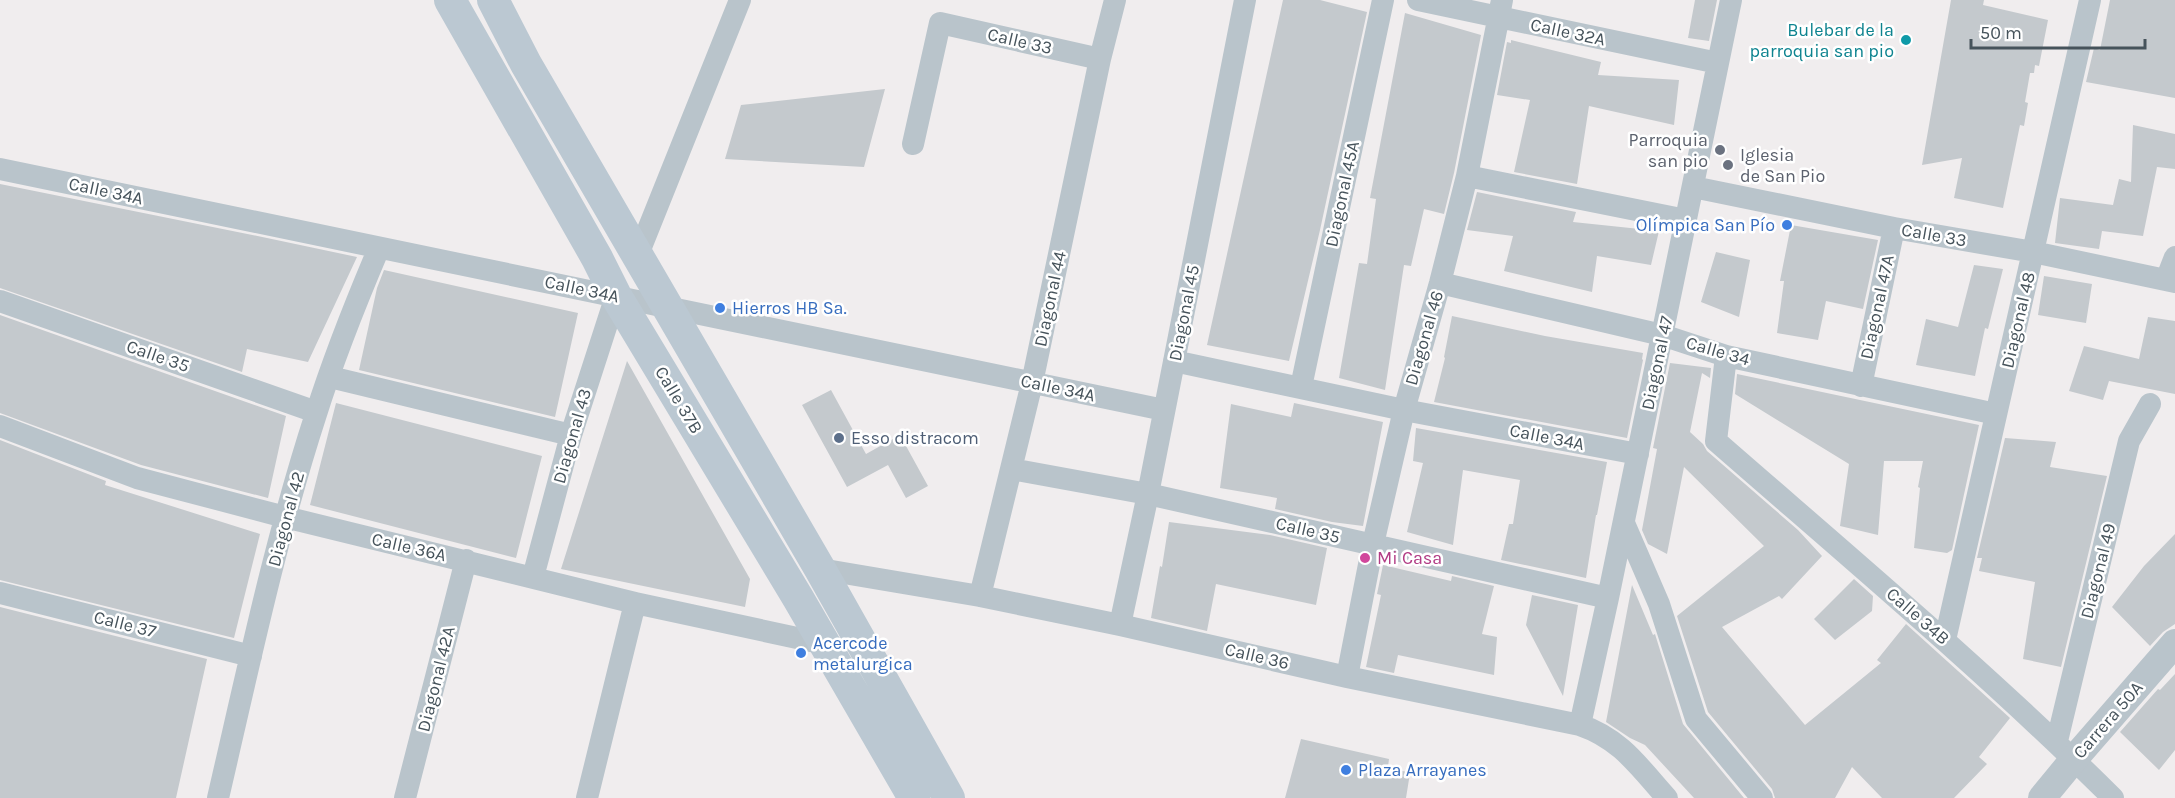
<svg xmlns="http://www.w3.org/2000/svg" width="2175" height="798" font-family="Karla,sans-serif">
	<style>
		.building { fill: #c4c9cd }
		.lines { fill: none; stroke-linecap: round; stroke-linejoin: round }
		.minor { stroke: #b9c4cb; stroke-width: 22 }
		.tertiary { stroke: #b9c4cb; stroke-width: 28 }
		.secondary { stroke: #bbc8d2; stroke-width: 32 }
		.culture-dot { fill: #0f9aa8; stroke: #fff; stroke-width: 2 }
		.worship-dot { fill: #6b7280; stroke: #fff; stroke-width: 2 }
		.shop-dot { fill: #3f7fe0; stroke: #fff; stroke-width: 2 }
		.service-dot { fill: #5c6f8a; stroke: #fff; stroke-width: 2 }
		.hotel-dot { fill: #d1479c; stroke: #fff; stroke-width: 2 }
		.labels { text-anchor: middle; stroke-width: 5; stroke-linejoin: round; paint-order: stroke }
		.culture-label { font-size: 18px; fill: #0d838f; stroke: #fff; text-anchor: end }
		.street-label { font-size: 18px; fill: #46535b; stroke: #fff }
		.worship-label { font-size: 18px; fill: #5b616d; stroke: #fff; text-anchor: end }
		.shop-label { font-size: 18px; fill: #366cbe; stroke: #fff; text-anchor: start }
		.service-label { font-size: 18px; fill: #4e5e75; stroke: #fff; text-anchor: start }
		.hotel-label { font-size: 18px; fill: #b23c85; stroke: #fff; text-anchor: start }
	</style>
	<rect width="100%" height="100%" fill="#f0edee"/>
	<path class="building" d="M1283 0H1320L1367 12 1320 230 1289 361 1207 345Z
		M1695 0H1717L1709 41 1688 38Z
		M1951 0H1984L1983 5 2048 20 2039 66 2035 65 2034 73H2030L2025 102 2028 103 2024 126 2020 125 2003 208 1954 198 1962 158 1922 165Z
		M2110 0H2175V98L2086 82 2094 48 2100 50Z
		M1405 13 1481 35 1454 173 1444 214 1424 209 1411 266 1404 265 1385 390 1339 378 1359 263 1367 264 1376 199 1370 198Z
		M1511 40 1601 62 1598 75 1679 80 1674 125 1589 106 1577 184 1514 172 1530 100 1497 95 1507 42 1511 43Z
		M885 89 864 167 725 159 741 105Z
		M2133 125 2175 134V169L2157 167 2143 236 2102 231 2099 249 2055 243 2060 198 2113 205 2119 179 2131 182Z
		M0 184 267 238 357 257 308 362 247 349 242 372 0 288Z
		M1477 192 1576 212 1573 222 1659 231 1651 265 1597 256 1592 292 1504 271 1513 236 1467 230Z
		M1791 225 1878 240 1863 309 1826 301 1818 340 1777 333 1784 281H1780Z
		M1716 252 1750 260 1739 317 1701 302Z
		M1974 265 2003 269 1988 329 1985 328 1975 376 1916 365 1926 319 1958 327Z
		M384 270 578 313 555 417 359 370 377 288Z
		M2044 276 2092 284 2086 323 2038 315Z
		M0 315 286 416 268 498 141 465 0 413Z
		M1452 316 1545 336 1643 353 1642 359 1643 360 1627 438 1434 402 1445 358 1444 357Z
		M2148 317 2175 321V394L2109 381 2103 400 2069 391 2084 346 2139 359Z
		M627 361 750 579 745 607 561 569Z
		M1670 363 1711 368 1710 378 1702 373 1690 432 1703 444 1707 451 1798 530 1822 556 1782 599 1779 596 1722 627 1805 725 1881 663 1877 660 1906 624 2010 718 1979 757 1987 764 1954 798H1882L1852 767 1835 798H1775L1772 789 1708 712 1677 616 1764 546 1684 467 1667 554 1648 544 1642 530 1657 449 1653 448Z
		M1737 374 1979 425 1952 550 1947 553 1914 548 1920 488 1918 487 1923 461H1884L1878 535 1840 526 1849 464 1735 394Z
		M831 390 866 454 900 435 928 486 906 498 888 465 847 487 802 405Z
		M336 403 542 456 516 558 310 505Z
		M1294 403 1383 422 1363 526 1332 522 1275 509 1277 498 1220 488 1231 404 1291 417Z
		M1416 428 1607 462 1597 515H1596L1586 578 1501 560 1509 524H1513L1520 480 1463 470 1453 545 1407 532 1423 463 1413 461Z
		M2005 438 2056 442 2050 467 2107 476 2061 667 2023 659 2035 582 1979 571 1982 558H1977Z
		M0 440 106 481 105 485 260 534 234 638 0 580Z
		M1169 522 1270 535 1327 548 1316 605 1216 584 1207 631 1151 618 1160 566 1162 567Z
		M2175 534V624L2163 632 2150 646 2112 607 2144 566Z
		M1383 565 1451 581 1452 576 1494 586 1482 634 1497 637 1494 675 1398 655 1394 673 1366 667 1381 595 1377 594Z
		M1854 579 1873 596 1872 611 1835 640 1814 619Z
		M1632 585 1653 635 1655 634 1683 724 1744 798H1694L1645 745 1630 738 1606 722Z
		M1532 595 1578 605 1563 696 1526 625Z
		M0 607 207 659 176 798H0Z
		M2175 674V750L2159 770 2120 732 2158 689 2160 690Z
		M1301 739 1389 759 1388 767 1410 773 1406 798H1285Z"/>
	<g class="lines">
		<path class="minor" d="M1418 0 1718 63
			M913 144 940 23 1100 59
			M0 169 1164 410
			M1467 176 1686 220
			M1693 187 1894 228 2033 252 2175 282
			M637 257 740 0
			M2166 280 2175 257
			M1440 283 1662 335 1726 356 1996 414
			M0 301 316 412
			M1726 356 1716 441C1850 558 1987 673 2113 798
			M1174 361 1404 410 1638 454
			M330 377 571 435
			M1861 386 1894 228
			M1301 387 1383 0
			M0 426 137 478 285 517 635 603 825 644
			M1011 469 1148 494 1608 598
			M1624 523 1659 604 1696 719 1762 798
			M820 569 980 596 1120 625 1347 677 1580 725C1621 739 1639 767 1667 798
			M533 577 571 435 616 296
			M0 593 251 656
			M980 596 1032 383 1100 59 1115 0
			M1120 625 1148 494 1245 0
			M1945 640 2090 0
			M1347 677 1373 544 1404 410 1440 283 1467 176 1502 0
			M1580 725 1608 598 1731 0
			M2057 741 2129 441 2150 404
			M218 798C248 669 275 540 316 414 334 357 356 302 379 248
			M405 798 466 560
			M587 798 635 603"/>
		<path class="tertiary" d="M2042 798 2074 759 2175 643"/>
		<path class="secondary" d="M450 0 597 258 616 296 798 598 914 798
			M493 0 526 64 820 569 949 798"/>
	</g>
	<circle class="culture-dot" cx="1906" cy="40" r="6"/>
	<g class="worship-dot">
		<circle cx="1720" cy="150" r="6"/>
		<circle cx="1728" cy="165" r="6"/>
	</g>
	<g class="shop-dot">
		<circle cx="1787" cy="225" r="6"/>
		<circle cx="720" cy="308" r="6"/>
		<circle cx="801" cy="653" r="6"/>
		<circle cx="1346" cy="770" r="6"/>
	</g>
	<circle class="service-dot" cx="839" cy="438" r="6"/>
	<circle class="hotel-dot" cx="1365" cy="558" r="6"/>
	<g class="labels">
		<g class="culture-label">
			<text x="1894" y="36">Bulebar de la<tspan x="1894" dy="21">parroquia san pio</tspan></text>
		</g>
		<g class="street-label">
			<text transform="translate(1568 32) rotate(12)" y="6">Calle 32A</text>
			<text transform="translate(1020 41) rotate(13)" y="6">Calle 33</text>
			<text transform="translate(106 191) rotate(12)" y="6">Calle 34A</text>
			<text transform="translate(1342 194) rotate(-78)" y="6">Diagonal 45A</text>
			<text transform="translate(1934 235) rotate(10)" y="6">Calle 33</text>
			<text transform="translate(582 289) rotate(12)" y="6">Calle 34A</text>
			<text transform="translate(1050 299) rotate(-78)" y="6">Diagonal 44</text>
			<text transform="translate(1877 307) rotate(-78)" y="6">Diagonal 47A</text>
			<text transform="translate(1184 313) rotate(-79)" y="6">Diagonal 45</text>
			<text transform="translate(2018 320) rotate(-77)" y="6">Diagonal 48</text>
			<text transform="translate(1424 338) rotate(-74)" y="6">Diagonal 46</text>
			<text transform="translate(1718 351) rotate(16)" y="6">Calle 34</text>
			<text transform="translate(158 356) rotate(19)" y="6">Calle 35</text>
			<text transform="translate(1657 363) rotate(-78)" y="6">Diagonal 47</text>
			<text transform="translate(1058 388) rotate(12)" y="6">Calle 34A</text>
			<text transform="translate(679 400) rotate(59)" y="6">Calle 37B</text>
			<text transform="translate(572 436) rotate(-74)" y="6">Diagonal 43</text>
			<text transform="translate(1547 437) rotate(11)" y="6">Calle 34A</text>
			<text transform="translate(286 519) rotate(-75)" y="6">Diagonal 42</text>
			<text transform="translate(1308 530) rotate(13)" y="6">Calle 35</text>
			<text transform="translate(409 547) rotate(13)" y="6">Calle 36A</text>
			<text transform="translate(2098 571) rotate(-76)" y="6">Diagonal 49</text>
			<text transform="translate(1918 616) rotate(41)" y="6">Calle 34B</text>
			<text transform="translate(125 624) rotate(14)" y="6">Calle 37</text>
			<text transform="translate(1257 656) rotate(13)" y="6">Calle 36</text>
			<text transform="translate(436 679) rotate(-76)" y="6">Diagonal 42A</text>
			<text transform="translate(2108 720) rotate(-49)" y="6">Carrera 50A</text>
		</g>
		<g class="worship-label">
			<text x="1708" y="146">Parroquia<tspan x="1708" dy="21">san pio</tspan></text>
			<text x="1740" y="161" text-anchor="start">Iglesia<tspan x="1740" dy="21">de San Pio</tspan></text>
		</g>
		<g class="shop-label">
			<text x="1775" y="231" text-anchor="end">Olímpica San Pío</text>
			<text x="732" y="314">Hierros HB Sa.</text>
			<text x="813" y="649">Acercode<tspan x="813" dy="21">metalurgica</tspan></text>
			<text x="1358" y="776">Plaza Arrayanes</text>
		</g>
		<g class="service-label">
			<text x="851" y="444">Esso distracom</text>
		</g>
		<g class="hotel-label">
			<text x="1377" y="564">Mi Casa</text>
		</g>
	</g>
	<path d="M1971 39v9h174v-9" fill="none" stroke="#46535b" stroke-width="3"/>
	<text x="1980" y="39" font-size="18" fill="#46535b" stroke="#ffffff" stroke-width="4.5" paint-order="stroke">50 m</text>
</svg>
